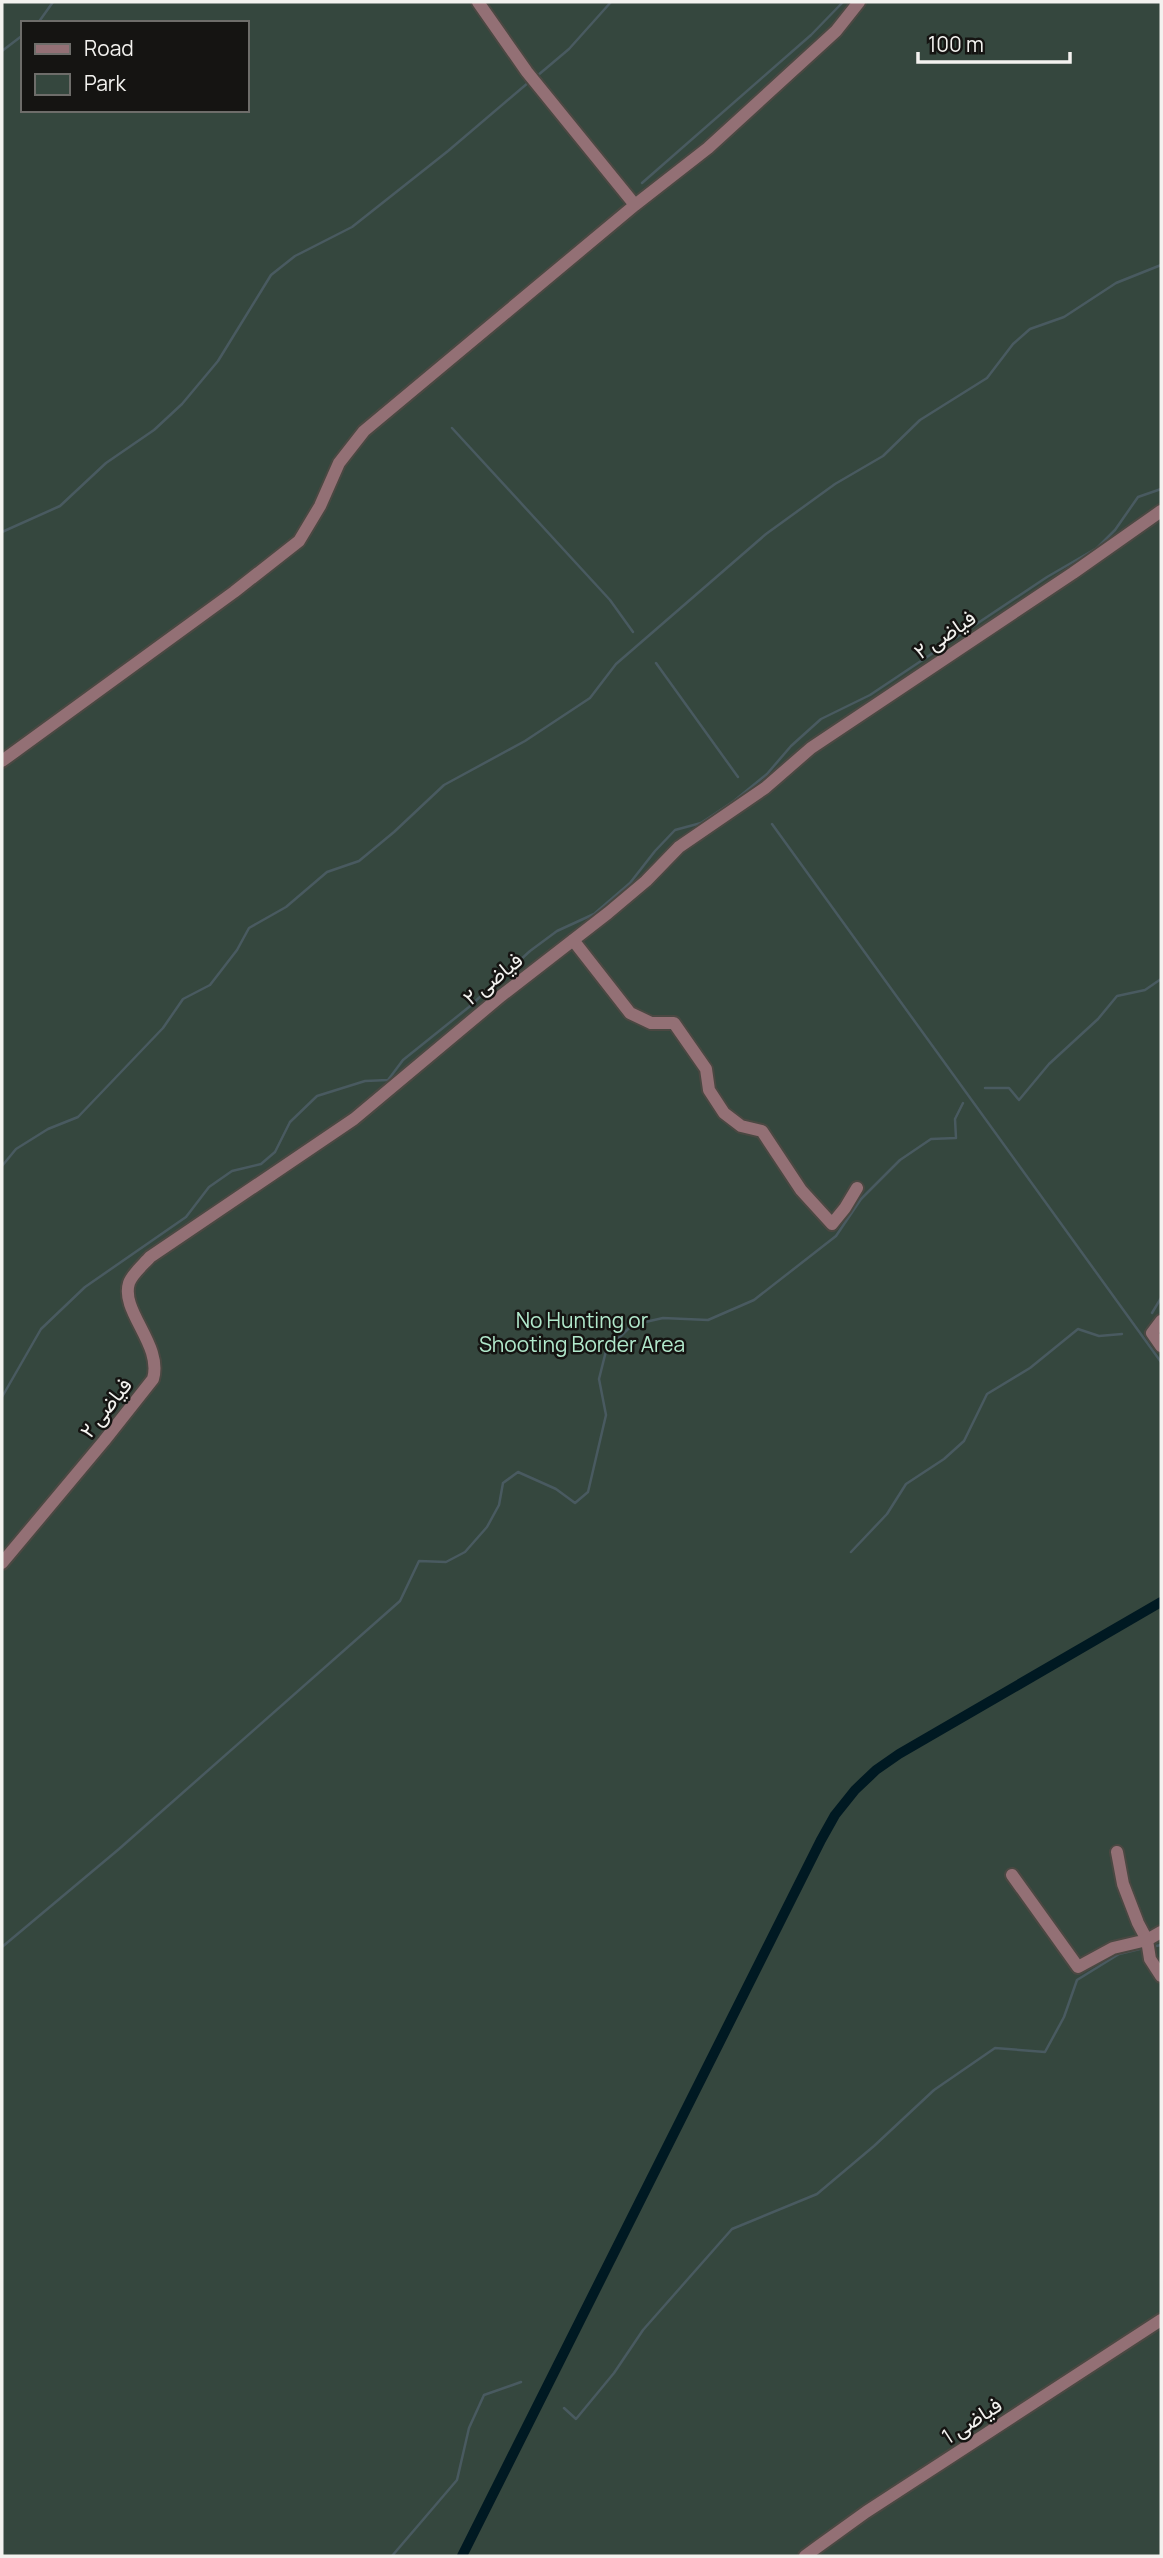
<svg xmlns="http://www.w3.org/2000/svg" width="1163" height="2558" font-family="Manrope,Vazirmatn,sans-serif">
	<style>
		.green { fill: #35473e; fill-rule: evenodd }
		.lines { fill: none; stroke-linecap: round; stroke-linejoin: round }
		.stream { stroke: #495a60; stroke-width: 2.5 }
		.canal { stroke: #001922; stroke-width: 10 }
		.minor-casing { stroke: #4a4842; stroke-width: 16 }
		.minor { stroke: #937075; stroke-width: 12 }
		.labels { text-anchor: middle; stroke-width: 5; stroke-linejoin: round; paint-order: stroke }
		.street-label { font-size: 21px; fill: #f3f2ef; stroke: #151412 }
		.park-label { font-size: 21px; fill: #b1e9cc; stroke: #151412 }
	</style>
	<rect width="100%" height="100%" fill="#2e2c26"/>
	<path class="green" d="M2 2H1161V2556H2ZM23 23H247V110H23Z"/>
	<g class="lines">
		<path class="stream" d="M38 23 53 2
			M2 51 23 35
			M537 76 569 49 611 2
			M642 183 811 35 843 2
			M452 428 610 600 633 632
			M2 532 60 506 106 463 154 430 182 404 218 361 271 275 295 256 352 227 448 151 529 82
			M656 663 738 777
			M772 824 1161 1362
			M985 1088H1009L1019 1100 1049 1064 1098 1019 1117 996 1145 990 1161 979
			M2 1166 16 1149 48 1129 78 1117 163 1028 183 999 210 985 237 950 249 928 286 907 327 872 359 861 394 832 444 785 525 741 590 698 616 664 766 534 835 484 883 456 920 420 987 378 1013 344 1030 329 1064 317 1116 283 1161 265
			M1152 1313 1161 1298
			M2 1397 41 1329 85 1287 186 1217 209 1187 232 1171 261 1164 275 1152 290 1122 317 1096 365 1081 388 1080 403 1060 469 1007 530 951 557 931 594 914 630 883 655 851 675 830 701 823 734 801 767 774 791 746 821 719 870 695 1047 577 1097 548 1115 530 1138 497 1161 489
			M851 1552 887 1514 906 1484 944 1459 964 1441 987 1394 1030 1368 1078 1329 1099 1336 1122 1334
			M2 1947 119 1849 400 1601 419 1561 446 1562 465 1552 487 1527 499 1505 503 1483 518 1472 556 1489 575 1503 588 1492 606 1415 599 1379 606 1351 632 1325 663 1318 708 1320 754 1300 836 1236 861 1199 900 1160 931 1139 956 1138 955 1119 963 1103
			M1151 1947 1161 1945
			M564 2408 576 2419 614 2373 643 2330 732 2229 817 2194 874 2146 934 2090 995 2048 1045 2052 1064 2017 1077 1980 1119 1954 1144 1948
			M392 2556 457 2480 469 2428 484 2395 521 2382"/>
		<path class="canal" d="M462 2556 821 1840 835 1815 855 1790 876 1770 899 1754 1161 1602"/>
		<g class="minor-casing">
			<path id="minor" d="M478 2 527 72 635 205
				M2 761 234 592 299 541 320 506 339 463 364 431 635 205 708 148 836 31 859 2
				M573 940 630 1013 651 1023H674L706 1069 709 1090 724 1113 741 1126 762 1131 801 1190 832 1224 845 1208 857 1188
				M1161 1321 1152 1333 1161 1346
				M2 1563 104 1441 153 1379C163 1345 120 1311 129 1283 132 1274 144 1264 150 1257L354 1119 501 996 608 913 646 881 679 847 765 788 811 748 1073 573 1161 511
				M1117 1852 1123 1884 1138 1923 1147 1940 1150 1959 1161 1976
				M1012 1875 1078 1967 1113 1948 1147 1940 1161 1932
				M805 2556 866 2512 1161 2320"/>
		</g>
		<use href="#minor" class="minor"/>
	</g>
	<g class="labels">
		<g class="street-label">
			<text transform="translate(945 635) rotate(-34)" y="7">فیاضی ۲</text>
			<text transform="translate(493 979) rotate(-39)" y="7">فیاضی ۲</text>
			<text transform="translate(106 1408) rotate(-52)" y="7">فیاضی ۲</text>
			<text transform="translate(972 2421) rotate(-33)" y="7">فیاضی 1</text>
		</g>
		<g class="park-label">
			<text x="582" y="1328">No Hunting or<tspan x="582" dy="24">Shooting Border Area</tspan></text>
		</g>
	</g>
	<rect width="1163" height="2558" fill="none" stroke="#f3f2ef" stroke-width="7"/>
	<rect x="21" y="21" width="228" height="91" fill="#151412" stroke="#6e6d6a" stroke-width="2"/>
	<rect x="35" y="44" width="35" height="10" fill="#937075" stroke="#6e6d6a" stroke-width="2"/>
	<text x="84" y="56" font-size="21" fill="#f3f2ef">Road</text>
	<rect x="35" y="74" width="35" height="21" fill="#35473e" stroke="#6e6d6a" stroke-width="2"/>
	<text x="84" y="91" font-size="21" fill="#f3f2ef">Park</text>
	<path d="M918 52v10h152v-10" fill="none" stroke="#f3f2ef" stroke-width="3.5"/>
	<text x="928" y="52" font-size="21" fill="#f3f2ef" stroke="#151412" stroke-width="5" paint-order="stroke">100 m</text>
</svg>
